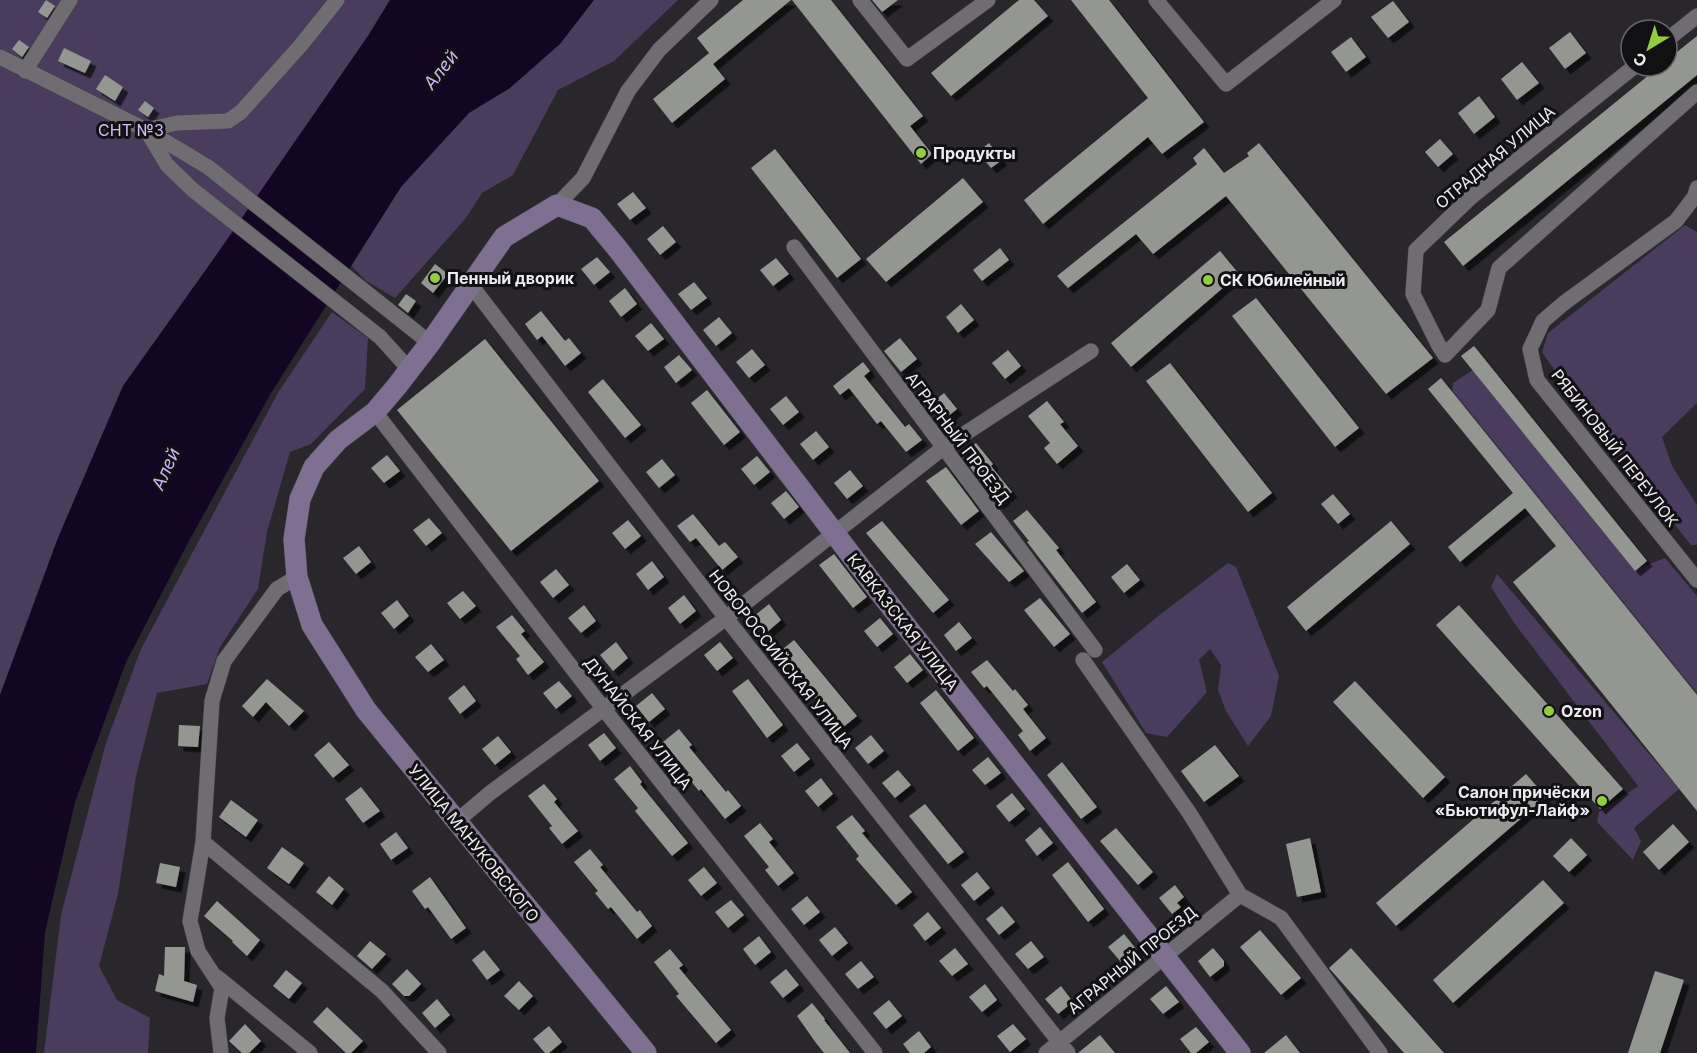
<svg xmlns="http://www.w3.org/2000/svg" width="1697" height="1053" font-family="Inter,sans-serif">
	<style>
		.green { fill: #4a3c5c }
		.water { fill: #130622 }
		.building { fill: #949791; filter: url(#shadow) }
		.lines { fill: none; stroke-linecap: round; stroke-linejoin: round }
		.street-casing { stroke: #464549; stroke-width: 16 }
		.secondary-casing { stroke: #464549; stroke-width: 22 }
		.street { stroke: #6f6c72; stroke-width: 15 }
		.secondary { stroke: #7f7091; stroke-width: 21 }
		.poi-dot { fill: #92cd3e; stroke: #111012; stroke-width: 2 }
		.labels { text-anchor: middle; stroke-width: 6; stroke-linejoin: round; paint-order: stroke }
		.park-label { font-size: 16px; fill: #d5bbf9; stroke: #111012 }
		.poi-label { font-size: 16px; font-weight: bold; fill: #eeecf0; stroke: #111012; text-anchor: start }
		.street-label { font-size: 16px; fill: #eeecf0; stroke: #111012 }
		.water-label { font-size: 18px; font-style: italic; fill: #cdb4f1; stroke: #111012 }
	</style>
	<defs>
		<filter id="shadow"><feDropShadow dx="5.5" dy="5.5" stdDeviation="0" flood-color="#0009"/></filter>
	</defs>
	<rect width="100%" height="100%" fill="#29272c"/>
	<path class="green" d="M0 0H390L368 36 215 257 123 386 58 538 0 695Z
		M573 0H678L614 61 558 90 513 175 482 193 466 218 395 298 366 281 342 256 355 232Z
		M1685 225 1697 232V403L1662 437 1672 466 1697 505V545H1691L1571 394 1542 352 1548 333Z
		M332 312 368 338 365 389 311 444 290 452 267 532 258 589 220 647 207 684 157 693 136 776 118 894 99 966 117 1000 150 1018 148 1053H44L61 915 106 743 141 649 279 391Z
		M1473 370 1634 570 1665 558 1697 596V695L1452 392 1453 383Z
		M1228 563 1236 567 1279 676 1271 716 1248 746 1226 711 1218 690 1221 665 1210 649 1199 660 1207 692 1167 737 1146 733 1102 662 1162 613Z
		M1497 574 1679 789 1634 828 1641 841 1633 860 1597 822 1599 812 1638 786 1515 624 1491 587Z"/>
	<path class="water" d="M390 0H594L560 44 510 88 469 113 401 187 271 393 190 539 126 662 75 802 45 932 36 1053H0V695L58 538 123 386 215 257 368 36Z"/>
	<path class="building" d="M46 0 55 6 47 18 38 12Z
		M743 0H791L713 64 725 79 672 123 653 99 709 53 697 38Z
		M792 0H831L923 116 910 126 932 154 921 164Z
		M872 0H898L882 12Z
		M1019 0H1034L1048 16 951 96 931 73Z
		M1071 0H1109L1204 122 1162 154 1148 137 1043 224 1024 200 1148 98Z
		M1393 1 1409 22 1388 38 1371 17Z
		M1570 32 1586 53 1565 69 1549 48Z
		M1697 36V75L1463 266 1444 242 1660 66H1667V60Z
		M1351 37 1366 57 1346 72 1331 52Z
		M19 40 29 47 22 57 12 49Z
		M64 48 91 61 85 73 58 61Z
		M1522 62 1539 83 1517 100 1501 79Z
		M105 75 123 87 115 101 96 89Z
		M1479 96 1495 117 1474 134 1458 113Z
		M145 101 154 108 148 117 138 110Z
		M1440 139 1453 154 1438 167 1425 152Z
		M989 143 1002 160 991 168 978 152Z
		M1259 143 1433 358 1386 394 1226 196 1153 254 1136 234 1068 288 1057 276 1197 164 1193 158 1204 148 1224 173 1249 156 1247 153Z
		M775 149 861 259 837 278 751 168Z
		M963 178 983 202 886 282 866 259Z
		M633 192 646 208 630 220 617 204Z
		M663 226 676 242 660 255 647 239Z
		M1000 248 1009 260 982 281 973 270Z
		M1220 251 1239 274 1131 367 1111 343Z
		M597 257 610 272 594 285 581 269Z
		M776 258 789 274 773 286 760 270Z
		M435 264 448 274 433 293 421 283Z
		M694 282 707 298 691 310 678 294Z
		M625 288 637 304 621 317 609 301Z
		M406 294 416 301 408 313 398 305Z
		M1256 298 1359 428 1335 447 1232 316Z
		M961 304 974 320 958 333 946 317Z
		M541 311 565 341 569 338 581 353 565 366 542 336 537 340 525 324Z
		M719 317 732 333 716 346 703 330Z
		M651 323 664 339 648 351 635 336Z
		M900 338 917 359 901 372 884 351Z
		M485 339 599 481 511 551 397 410Z
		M1474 346 1647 561 1635 571 1461 356Z
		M752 349 765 365 749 378 736 362Z
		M1008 350 1021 366 1005 379 992 363Z
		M679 355 692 370 676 383 664 367Z
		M863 362 870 371 864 376 905 427 909 424 922 440 906 452 881 421 877 424 849 388 840 395 833 386Z
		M1170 363 1272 493 1248 512 1146 381Z
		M1441 378 1697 695V811L1513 582 1556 546 1525 508 1460 562 1448 547 1513 493 1428 389Z
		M603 379 641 425 625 438 588 392Z
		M707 390 740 432 724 445 691 403Z
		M944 393 957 409 941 422 928 406Z
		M786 396 799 412 783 425 770 409Z
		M1047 401 1064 422 1060 424 1078 446 1057 464 1044 448 1050 443 1028 416Z
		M816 431 829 447 813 460 800 444Z
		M976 443 993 464 991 466 1012 492 998 504 961 455Z
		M387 455 400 471 384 483 371 468Z
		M757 456 770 472 754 485 741 469Z
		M662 459 675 475 659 488 646 472Z
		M946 467 979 511 961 525 926 481Z
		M850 470 863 486 847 499 834 483Z
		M786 491 799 507 784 519 771 503Z
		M1333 494 1350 514 1338 524 1321 504Z
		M1027 510 1059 548 1056 550 1096 602 1082 613 1027 542 1029 541 1013 521Z
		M693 514 719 546 725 542 738 557 722 570 696 538 690 542 677 526Z
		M429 518 442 533 426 546 413 530Z
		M628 520 641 536 625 549 612 533Z
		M882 521 949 600 933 613 866 533Z
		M1391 521 1410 544 1306 631 1287 607Z
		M991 532 1024 571 1009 582 975 544Z
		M359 546 371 562 356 574 343 558Z
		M834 554 867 597 853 608 819 565Z
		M652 561 664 577 648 590 636 574Z
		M1127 564 1140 580 1124 593 1111 577Z
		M556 569 569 585 553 598 540 582Z
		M463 591 476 606 460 619 447 603Z
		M684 595 696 611 680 624 668 608Z
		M1040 598 1070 634 1054 647 1024 610Z
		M397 600 409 616 394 629 381 613Z
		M769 604 781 620 766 633 753 617Z
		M584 605 596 621 581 633 568 618Z
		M1459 605 1623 789 1600 809 1436 625Z
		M512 615 525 631 521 634 544 662 528 675 516 659 520 656 496 627Z
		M880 618 893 634 877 647 864 631Z
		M959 622 972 638 956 651 944 635Z
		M794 640 857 716 841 729 778 653Z
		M616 642 628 658 613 671 600 655Z
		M720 642 733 658 717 671 704 655Z
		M431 644 444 660 428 672 415 657Z
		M910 654 923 670 907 683 894 667Z
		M987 660 1013 691 1015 689 1028 705 1023 709 1046 738 1030 751 1018 735 1023 731 987 686 984 688 971 672Z
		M267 679 304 711 289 726 266 702 253 717 242 706Z
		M748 679 783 725 767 738 732 691Z
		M559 681 572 696 556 709 543 693Z
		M1355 681 1445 777 1423 798 1333 702Z
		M464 685 476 701 460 714 448 698Z
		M936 690 974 738 958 751 920 703Z
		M652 693 665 709 649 722 636 706Z
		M179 725 200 726 198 747 178 746Z
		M679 729 692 745 689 747 726 792 728 790 741 806 725 819 701 789 699 791 686 775 689 773 663 742Z
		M604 733 616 748 600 761 588 745Z
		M871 735 884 751 868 764 855 748Z
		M498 736 511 752 495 765 482 749Z
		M329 742 349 765 333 778 314 755Z
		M797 743 810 759 794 772 781 756Z
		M1215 745 1239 776 1204 802 1181 771Z
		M988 757 1001 773 985 785 972 770Z
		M1062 762 1097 807 1081 819 1047 775Z
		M630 766 642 782 640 784 688 843 672 856 635 811 638 808 614 779Z
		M898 770 911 785 895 798 882 783Z
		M1526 774 1546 797 1396 926 1376 903Z
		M821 778 833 794 818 807 805 791Z
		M544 784 557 799 554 802 578 831 562 844 549 828 552 826 528 796Z
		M361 787 380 811 363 823 345 799Z
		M1012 793 1025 809 1009 822 996 806Z
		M231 800 258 820 246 837 219 817Z
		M925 804 964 852 948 864 909 816Z
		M852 815 865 831 862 833 912 892 896 905 856 859 859 856 836 827Z
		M760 823 773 839 769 842 794 873 778 886 765 870 769 867 744 836Z
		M1673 824 1689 842 1659 870 1643 852Z
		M1040 827 1053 843 1037 856 1025 840Z
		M1116 828 1153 872 1138 885 1100 841Z
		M396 832 408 848 391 860 380 844Z
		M1310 838 1321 892 1297 897 1286 844Z
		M1571 838 1587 855 1569 872 1553 856Z
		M282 847 304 863 289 884 267 868Z
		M590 849 603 865 600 867 637 912 640 910 652 926 637 939 611 907 608 909 595 893 598 891 574 862Z
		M1068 862 1104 909 1088 922 1052 875Z
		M160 863 180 867 176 887 156 883Z
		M704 867 717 883 701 896 688 880Z
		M977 872 990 888 974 901 961 885Z
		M329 876 344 889 332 905 316 892Z
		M430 877 466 928 451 939 428 907 425 909 412 891Z
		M1543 880 1564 903 1453 1003 1433 980Z
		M1175 885 1184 897 1177 903 1181 907 1172 914 1159 898Z
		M807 896 820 912 804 925 791 909Z
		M731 900 744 915 728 928 715 912Z
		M217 901 260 940 247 956 232 942 233 941 204 916Z
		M1002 906 1015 922 999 935 986 919Z
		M928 912 941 928 925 941 913 925Z
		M835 927 848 943 832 956 819 940Z
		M1260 930 1301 978 1281 995 1240 947Z
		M1124 934 1137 950 1121 962 1108 947Z
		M759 936 771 952 755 965 743 949Z
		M370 941 386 954 372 969 357 956Z
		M1031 941 1044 957 1028 969 1015 954Z
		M165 947H185L184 981 197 985 193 1002 155 991 159 974 164 976Z
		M955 948 968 964 952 976 939 961Z
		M1213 948 1224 961V966L1210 977 1198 961Z
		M1351 948 1444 1053H1404L1329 968Z
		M670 949 683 965 679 968 731 1030 716 1043 676 996 679 994 654 962Z
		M484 950 500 970 487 980 472 960Z
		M861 961 874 977 858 989 845 974Z
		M407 969 421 984 409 996H404L392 984Z
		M786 969 799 985 783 998 770 982Z
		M286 970 302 983 289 999 273 986Z
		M1655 971 1684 980 1660 1053H1628Z
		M519 981 533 996 519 1010 504 996Z
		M985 984 997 1000 982 1012 969 997Z
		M1061 986 1073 1002 1058 1014 1045 999Z
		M1166 986 1179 1002 1163 1014 1150 999Z
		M437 999 450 1015 435 1028 422 1013Z
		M889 1000 902 1016 886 1029 873 1013Z
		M812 1003 825 1019 824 1020 850 1053H824L816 1043 797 1016Z
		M327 1007 363 1041 351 1053H346L313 1022Z
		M245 1024 261 1041 249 1053H242L229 1041Z
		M1013 1024 1026 1039 1010 1052 997 1036Z
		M549 1026 562 1042 549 1053H545L533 1039Z
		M1196 1027 1209 1042 1196 1053H1191L1180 1039Z
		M919 1031 931 1047 924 1053H910L903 1044Z
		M1100 1035 1115 1053H1078Z
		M1286 1035 1300 1053H1264Z"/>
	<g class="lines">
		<g class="street-casing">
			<path id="street" d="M860 0 907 59 988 0
				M1156 0 1226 84 1334 0
				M1667 40 1697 16
				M0 57 146 130 208 167 430 343
				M1635 66 1470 198 1416 250 1413 294 1438 344 1445 355 1488 310 1499 268 1697 92
				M25 71 70 0
				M146 130 177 123 228 121 241 112 301 45 337 0
				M148 133 167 165 193 190 380 337 409 369
				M1697 188 1695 196 1676 221 1564 303 1543 321 1530 349 1537 380 1697 580
				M557 205 583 178 628 91 659 50 711 0
				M794 247 1095 650
				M470 284 726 618 1068 1053
				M375 412 603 708 875 1053
				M1083 660 1190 814 1240 895 1281 918 1380 1053
				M457 821 490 793 726 618 943 448 1091 351
				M203 842 382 991 439 1053
				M217 977 310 1053
				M221 1053 217 1018 222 988 198 951 190 921 203 842 212 701 224 661 277 589 297 577
				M1046 1053 1240 895"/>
		</g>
		<g class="secondary-casing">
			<path id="secondary" d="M646 1053 366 710 312 625 297 577 294 539 300 499 314 467 338 440 375 412 397 386 430 343 504 237 557 205 592 218 617 248 867 576 1240 1053"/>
		</g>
		<use href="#street" class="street"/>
		<use href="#secondary" class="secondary"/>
	</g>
	<g class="poi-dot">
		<circle cx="921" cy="153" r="6"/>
		<circle cx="435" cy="278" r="6"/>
		<circle cx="1208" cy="280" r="6"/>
		<circle cx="1549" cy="711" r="6"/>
		<circle cx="1602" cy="801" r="6"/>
	</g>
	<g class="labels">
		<g class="park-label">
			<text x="131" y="136">СНТ №3</text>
		</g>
		<g class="poi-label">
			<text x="933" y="159">Продукты</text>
			<text x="447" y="284">Пенный дворик</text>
			<text x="1220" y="286">СК Юбилейный</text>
			<text x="1561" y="717">Ozon</text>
			<text x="1590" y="798" text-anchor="end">Салон причёски<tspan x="1590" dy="18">«Бьютифул-Лайф»</tspan></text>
		</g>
		<g class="street-label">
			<text transform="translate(1495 157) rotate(-40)" y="6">ОТРАДНАЯ УЛИЦА</text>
			<text transform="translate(958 438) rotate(53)" y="6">АГРАРНЫЙ ПРОЕЗД</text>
			<text transform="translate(1615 448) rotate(52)" y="6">РЯБИНОВЫЙ ПЕРЕУЛОК</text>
			<text transform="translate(903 622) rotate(52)" y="6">КАВКАЗСКАЯ УЛИЦА</text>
			<text transform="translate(781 659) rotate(52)" y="6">НОВОРОССИЙСКАЯ УЛИЦА</text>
			<text transform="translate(638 723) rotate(52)" y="6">ДУНАЙСКАЯ УЛИЦА</text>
			<text transform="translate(474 843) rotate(51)" y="6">УЛИЦА МАНУКОВСКОГО</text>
			<text transform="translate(1132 960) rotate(-39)" y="6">АГРАРНЫЙ ПРОЕЗД</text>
		</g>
		<g class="water-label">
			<text transform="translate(441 70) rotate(-52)" y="6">Алей</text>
			<text transform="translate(166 469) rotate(-66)" y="6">Алей</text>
		</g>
	</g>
	<g transform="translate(1649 48) rotate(218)"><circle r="28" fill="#111012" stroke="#69686b" stroke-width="1.5"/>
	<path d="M0-4.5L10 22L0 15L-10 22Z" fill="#92cd3e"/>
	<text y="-9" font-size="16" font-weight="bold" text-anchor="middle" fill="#eeecf0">С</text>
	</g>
</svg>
